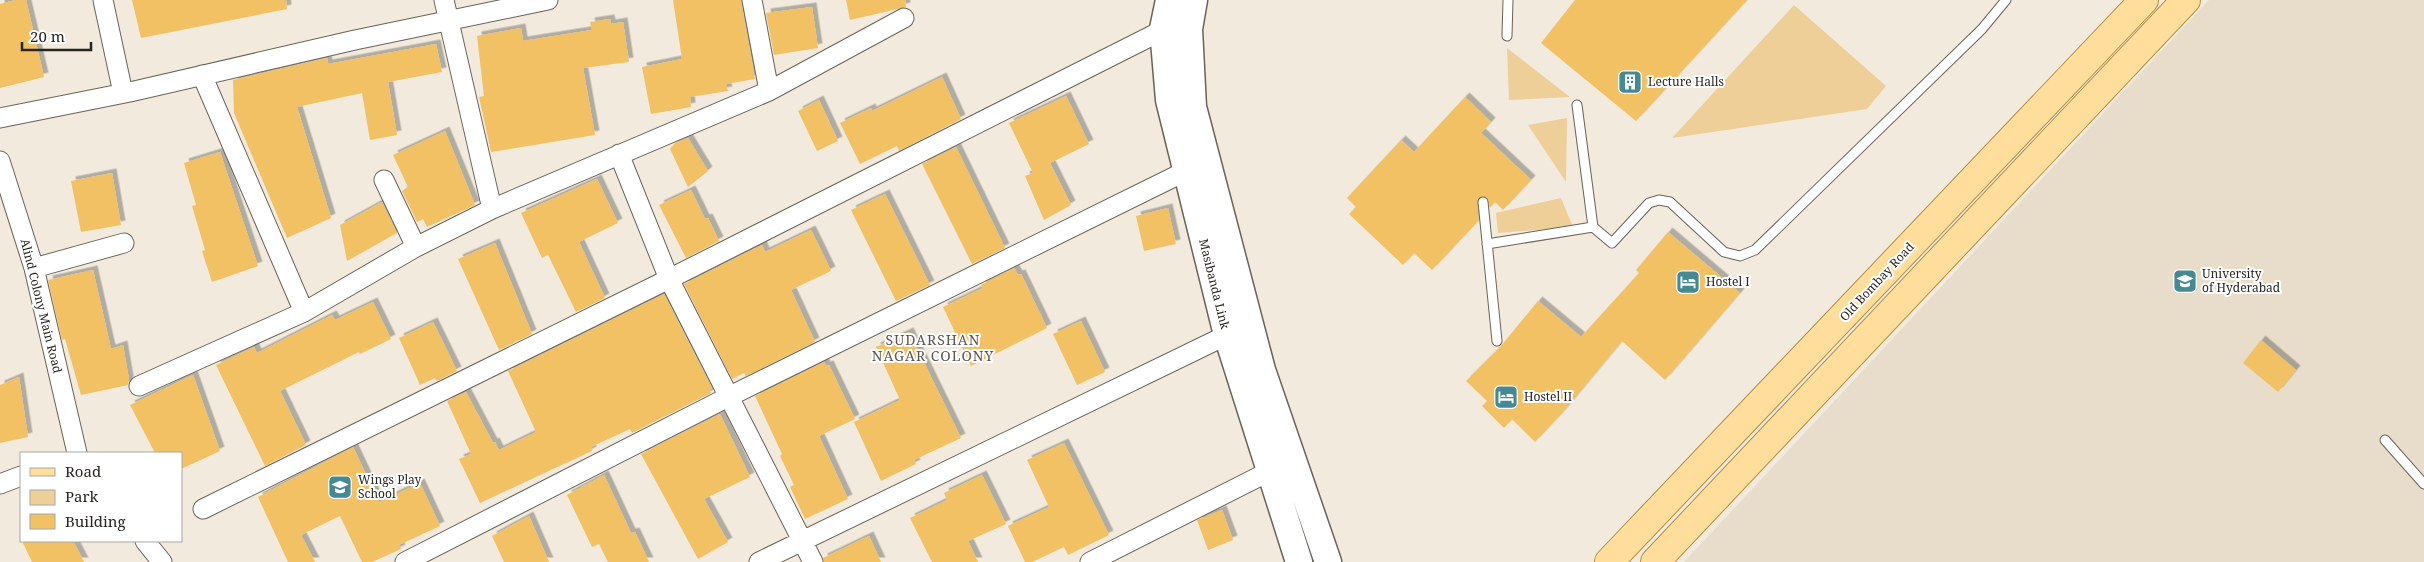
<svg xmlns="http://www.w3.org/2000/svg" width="2424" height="562" font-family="'Noto Serif',serif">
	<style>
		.built { fill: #e7ddca }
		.green { fill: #eecf97 }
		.building { fill: #f2c163; filter: url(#shadow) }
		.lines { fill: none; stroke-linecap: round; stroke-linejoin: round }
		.service-casing { stroke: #696358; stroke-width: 11 }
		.minor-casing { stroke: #696358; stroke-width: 21 }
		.secondary-casing { stroke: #696358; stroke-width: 29 }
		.primary-casing { stroke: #b38f44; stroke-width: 30 }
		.service { stroke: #fff; stroke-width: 9 }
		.minor { stroke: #fff; stroke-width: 19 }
		.secondary { stroke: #fff; stroke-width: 26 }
		.primary { stroke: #ffde9b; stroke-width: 28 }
		.labels { text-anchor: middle; stroke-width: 4; stroke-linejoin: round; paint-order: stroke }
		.poi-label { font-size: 12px; fill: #272520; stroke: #fff; text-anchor: start }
		.street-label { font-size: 12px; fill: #272520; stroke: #fff }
		.neighbourhood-label { font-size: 14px; letter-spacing: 1px; fill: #5d574c; stroke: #fff }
	</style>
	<defs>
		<filter id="shadow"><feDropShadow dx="4.5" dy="-4.5" stdDeviation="0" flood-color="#0004"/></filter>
	</defs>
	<rect width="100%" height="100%" fill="#f1eadd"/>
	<path class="built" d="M2209 0H2424V562H1684Z"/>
	<path class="green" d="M1794 5 1886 86 1867 109 1672 138Z
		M1507 48 1570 97 1509 100Z
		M1567 118 1566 182 1528 125Z
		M1561 198 1573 227 1498 233 1496 213Z"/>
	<path class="building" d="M16 0H26L44 77 0 88V4Z
		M132 0H286L287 9 141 38Z
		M673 0H741L755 79 726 84 728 91 690 97 691 107 651 114 642 67 682 59Z
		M846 0H905L906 7 850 20Z
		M1575 0H1747L1636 121 1541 43Z
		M812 7 818 48 774 55 766 13Z
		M610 19 611 24 623 22 629 62 583 68 595 135 491 152 479 97 484 96 477 36 521 28 523 41 592 30 590 22Z
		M436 44 442 72 388 82 397 135 370 140 362 93 297 107 331 218 287 238 234 113 233 80 327 58 328 64Z
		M942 77 961 119 899 151 897 146 860 164 840 123 871 108 872 111Z
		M1066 96 1089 144 1050 163 1071 205 1044 220 1025 176 1033 173 1009 123Z
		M1465 97 1491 122 1481 133 1531 180 1503 210 1495 202 1490 208 1486 197H1479L1477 203 1479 220 1432 270 1414 253 1403 265 1349 214 1356 207 1347 198 1401 140 1414 152Z
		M819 100 838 141 817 151 798 111Z
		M445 131 475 205 427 227 423 219 417 222 402 191 408 187 393 155Z
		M688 138 708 171 688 187 670 149 675 143Z
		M956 147 1005 248 972 264 922 164Z
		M220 152 258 266 212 282 202 251 205 250 192 206 196 205 184 163Z
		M112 173 121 225 81 232 71 181Z
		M597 179 618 223 579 242 605 298 576 312 548 255 542 258 521 213Z
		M691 190 705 219 708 218 719 241 686 258 659 205Z
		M885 194 930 285 896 301 851 210Z
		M382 202 397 233 347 261 340 225Z
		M1168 208 1176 244 1144 251 1136 216Z
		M811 230 831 271 791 290 815 342 746 376 744 373 732 379 684 284 762 245 765 252Z
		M1668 232 1740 293 1665 380 1622 341 1563 412 1535 442 1512 419 1504 428 1482 406 1487 401 1466 381 1501 346 1538 301 1581 337 1639 273 1636 270Z
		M495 243 532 334 499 350 458 259Z
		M1014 268 1018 275 1021 274 1047 328 971 366 943 307 983 288 981 285Z
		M93 270 111 349 123 345 129 380 128 385 81 395 65 339 62 340 48 280Z
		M664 294 712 388 709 390 711 393 632 433 630 429 591 447 592 451 480 503 459 459 471 454 447 401 466 392 493 443 495 442 499 450 536 432 508 371Z
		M373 302 391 339 360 354 359 352 280 391 306 445 265 466 216 365 254 347 257 353 332 315 335 320Z
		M1081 321 1105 372 1077 385 1053 334Z
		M433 322 457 371 437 381 435 378 420 385 399 338Z
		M909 332 961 438 914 460 916 464 881 481 854 422 900 400 876 347Z
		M2261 340 2296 370 2278 392 2243 363Z
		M824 362 826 366 829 365 855 419 819 436 848 499 805 519 790 487 794 485 780 456 782 454 755 396Z
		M193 375 220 451 181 469V453H155L130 405Z
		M19 377 28 437 0 443V385Z
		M720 414 750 477 704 499 728 542 698 559 641 454Z
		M1064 443 1109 535 1068 555 1064 547 1032 562H1025L1008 526 1049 507 1027 460Z
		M353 447 379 502 420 483 440 526 399 545 401 549 372 562H362L340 516 301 535 315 562H288L258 497Z
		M604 475 631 533 635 532 649 562H608L599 544 592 547 567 495Z
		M982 475 1006 524 968 541 978 562H932L910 518 947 500 944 493Z
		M1222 510 1233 540 1208 550 1197 520Z
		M529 516 549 562H504L492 536Z
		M869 536 881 562H824L823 558Z
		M22 541H73L84 562H32Z"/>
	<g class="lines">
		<g class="service-casing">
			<path id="service" d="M1507 36 1508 0
				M1577 105 1593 227
				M1483 202 1497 341
				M1487 244 1593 227 1612 243 1649 203 1659 200 1670 202 1724 252 1740 256 1755 250 1982 29 2006 0
				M2385 440 2424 484"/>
		</g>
		<g class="minor-casing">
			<path id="minor" d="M103 0 123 93
				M444 0 492 209
				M752 0 769 91
				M202 75 304 312
				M0 118 130 92 355 40 548 0
				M619 154 669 279 813 562
				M0 161 34 268 77 453
				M384 180 416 247
				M34 268 124 243
				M139 386 304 312 416 247 492 209 769 91 904 18
				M0 484 21 476
				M203 509 669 279 1173 25
				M145 541 162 562
				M405 562 728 397 1186 171
				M759 562 1227 335
				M1090 562 1270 471"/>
		</g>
		<g class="secondary-casing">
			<path id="secondary" d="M1169 0 1163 29 1169 100 1227 335 1299 562
				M1194 0 1189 29 1193 107 1262 370 1328 562"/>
		</g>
		<g class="primary-casing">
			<path id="primary" d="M1609 562 2144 0
				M1655 562 2186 0"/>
		</g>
		<use href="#service" class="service"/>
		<use href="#minor" class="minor"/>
		<use href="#secondary" class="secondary"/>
		<use href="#primary" class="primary"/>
	</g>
	<defs>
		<g id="building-square" transform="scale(1.25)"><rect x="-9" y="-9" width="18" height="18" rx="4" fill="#448a95" stroke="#fff"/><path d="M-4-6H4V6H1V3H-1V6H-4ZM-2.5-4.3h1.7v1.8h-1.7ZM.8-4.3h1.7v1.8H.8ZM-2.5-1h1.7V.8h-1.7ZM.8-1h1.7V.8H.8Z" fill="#fff"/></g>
		<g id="university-square" transform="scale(1.25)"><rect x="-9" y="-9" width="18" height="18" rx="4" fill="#448a95" stroke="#fff"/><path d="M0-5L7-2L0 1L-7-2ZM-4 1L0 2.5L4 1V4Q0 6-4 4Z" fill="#fff"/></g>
		<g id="hotel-square" transform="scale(1.25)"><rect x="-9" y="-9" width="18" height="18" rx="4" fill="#448a95" stroke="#fff"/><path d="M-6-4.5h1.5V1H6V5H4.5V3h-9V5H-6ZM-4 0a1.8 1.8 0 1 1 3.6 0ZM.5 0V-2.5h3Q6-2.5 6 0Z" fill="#fff"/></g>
	</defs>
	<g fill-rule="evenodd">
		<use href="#building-square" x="1630" y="82"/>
		<use href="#university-square" x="2185" y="281"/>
		<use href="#hotel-square" x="1688" y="282"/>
		<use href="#hotel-square" x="1506" y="397"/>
		<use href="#university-square" x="340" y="487"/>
	</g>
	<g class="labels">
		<g class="poi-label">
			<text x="1648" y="86">Lecture Halls</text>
			<text x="2202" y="278">University<tspan x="2202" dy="14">of Hyderabad</tspan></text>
			<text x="1706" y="286">Hostel I</text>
			<text x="1524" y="401">Hostel II</text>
			<text x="358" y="484">Wings Play<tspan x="358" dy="14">School</tspan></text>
		</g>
		<g class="street-label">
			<text transform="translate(1877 282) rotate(-47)" y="4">Old Bombay Road</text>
			<text transform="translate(1214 284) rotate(76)" y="4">Masibanda Link</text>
			<text transform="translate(41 306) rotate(76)" y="4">Alind Colony Main Road</text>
		</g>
		<g class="neighbourhood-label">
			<text x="933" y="345">SUDARSHAN<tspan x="933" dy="16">NAGAR COLONY</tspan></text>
		</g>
	</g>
	<rect x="20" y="452" width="162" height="90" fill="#ffffff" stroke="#a9a8a6"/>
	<rect x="30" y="468" width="25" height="8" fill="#ffde9b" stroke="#a9a8a6"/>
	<text x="65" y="477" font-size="15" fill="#272520">Road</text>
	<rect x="30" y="490" width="25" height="15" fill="#eecf97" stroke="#a9a8a6"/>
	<text x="65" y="502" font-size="15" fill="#272520">Park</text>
	<rect x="30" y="514" width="25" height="15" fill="#f2c163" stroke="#a9a8a6"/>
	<text x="65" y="527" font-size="15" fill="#272520">Building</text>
	<path d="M22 42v8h69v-8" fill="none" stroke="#272520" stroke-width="2.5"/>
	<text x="30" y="42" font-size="15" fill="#272520" stroke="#ffffff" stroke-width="4" paint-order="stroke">20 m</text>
</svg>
